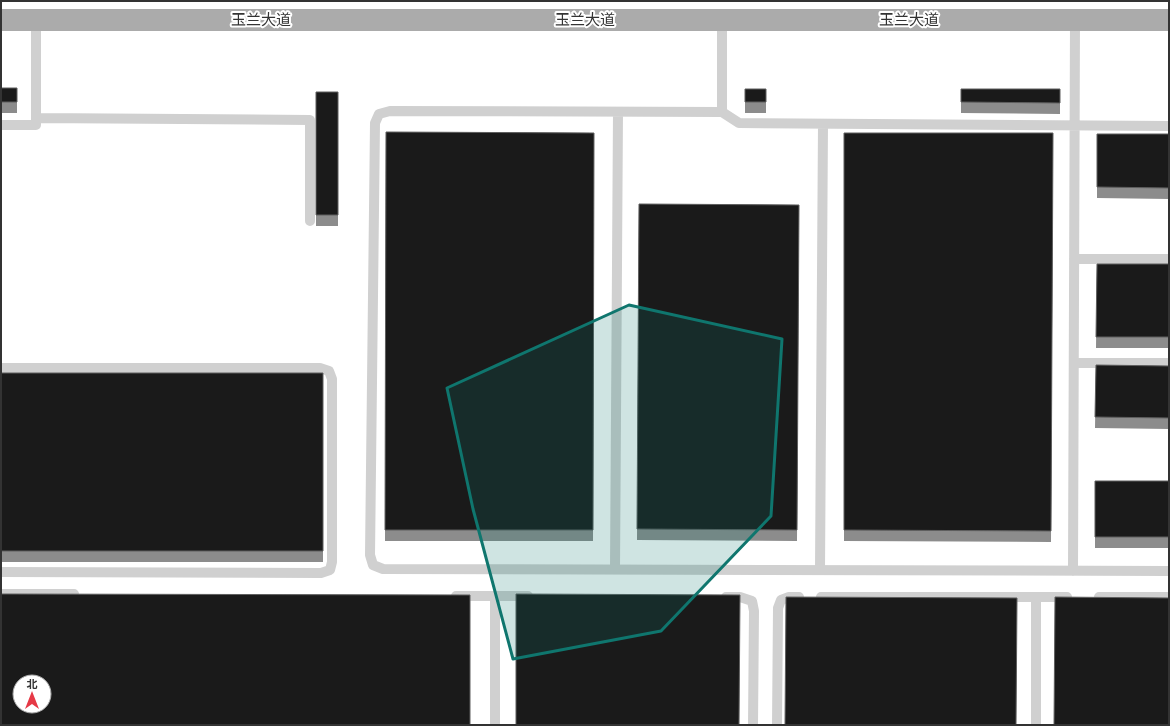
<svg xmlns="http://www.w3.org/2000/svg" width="1170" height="726" font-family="'Sofia Sans Condensed','Noto Sans SC',sans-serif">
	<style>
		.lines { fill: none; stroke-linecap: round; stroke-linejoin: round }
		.service { stroke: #d0d0d0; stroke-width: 10 }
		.primary { stroke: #ababab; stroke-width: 22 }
		.wall { fill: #8c8c8c }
		.building { fill: #1a1a1a; stroke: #5f5f5f; fill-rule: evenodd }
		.marked { fill: #0f766e; fill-opacity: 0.2; stroke: #0f766e; stroke-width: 3; stroke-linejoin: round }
		.labels { text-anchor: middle; stroke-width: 4; stroke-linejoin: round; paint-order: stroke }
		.street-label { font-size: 15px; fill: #333; stroke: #fff }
	</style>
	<rect width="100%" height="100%" fill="#fff"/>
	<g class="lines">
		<path class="service" d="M722 20V112
			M36 118 310 120V221
			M1 125H36V20
			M1169 126 739 123 722 112 390 111 379 114 375 123 370 555 373 565 383 569 1169 571
			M1074 259H1169
			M1074 363H1169
			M1 368H320L329 371 332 379V562L330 570 321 573 1 572
			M615 569 618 112
			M820 570 823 124
			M1073 571 1075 20
			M1 594H74
			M456 596H528
			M726 597H740L752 601 754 611 753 725
			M821 597H1067
			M1099 597H1169
			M495 725V596
			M777 725 778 608 781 600 789 597H799
			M1036 725V597"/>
		<path class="primary" d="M1 20H1169"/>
	</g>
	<path class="wall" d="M1 88H17V113H1Z
		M745 89H766V113H745Z
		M961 89H1060V114L961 113Z
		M316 92H338V226H316Z
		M386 132 594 133 593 541H385Z
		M844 133H1053L1051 542 844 541Z
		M1097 134H1169V199L1097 198Z
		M639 204 799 205 797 541 637 540Z
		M1097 264H1169V348H1096Z
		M1096 365 1169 366V429L1095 428Z
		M1 373H323V562H1Z
		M1095 481H1169V548H1095Z"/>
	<path class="building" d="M1 88H17V102H1Z
		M745 89H766V102H745Z
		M961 89H1060V103L961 102Z
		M316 92H338V215H316Z
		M386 132 594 133 593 530H385Z
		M844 133H1053L1051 531 844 530Z
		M1097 134H1169V188L1097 187Z
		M639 204 799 205 797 530 637 529Z
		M1097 264H1169V337H1096Z
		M1096 365 1169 366V418L1095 417Z
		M1 373H323V551H1Z
		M1095 481H1169V537H1095Z
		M1 594 470 595V725H1ZM20 682H44V706H20Z
		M516 594 740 595 739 725H516Z
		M786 597 1017 598 1016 725H785Z
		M1055 597 1169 598V725H1054Z"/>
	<path class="marked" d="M629 305 782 339 771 516 661 631 513 659 473 509 447 388Z"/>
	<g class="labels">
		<g class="street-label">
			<text x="261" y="25">玉兰大道</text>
			<text x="585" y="25">玉兰大道</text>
			<text x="909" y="25">玉兰大道</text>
		</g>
	</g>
	<rect width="1170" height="726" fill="none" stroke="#333333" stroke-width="4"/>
	<g transform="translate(32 694)"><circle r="19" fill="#ffffff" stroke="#adadad"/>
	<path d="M0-3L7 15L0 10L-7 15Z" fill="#e63946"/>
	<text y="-6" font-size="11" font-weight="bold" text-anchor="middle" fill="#333333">北</text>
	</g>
</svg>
